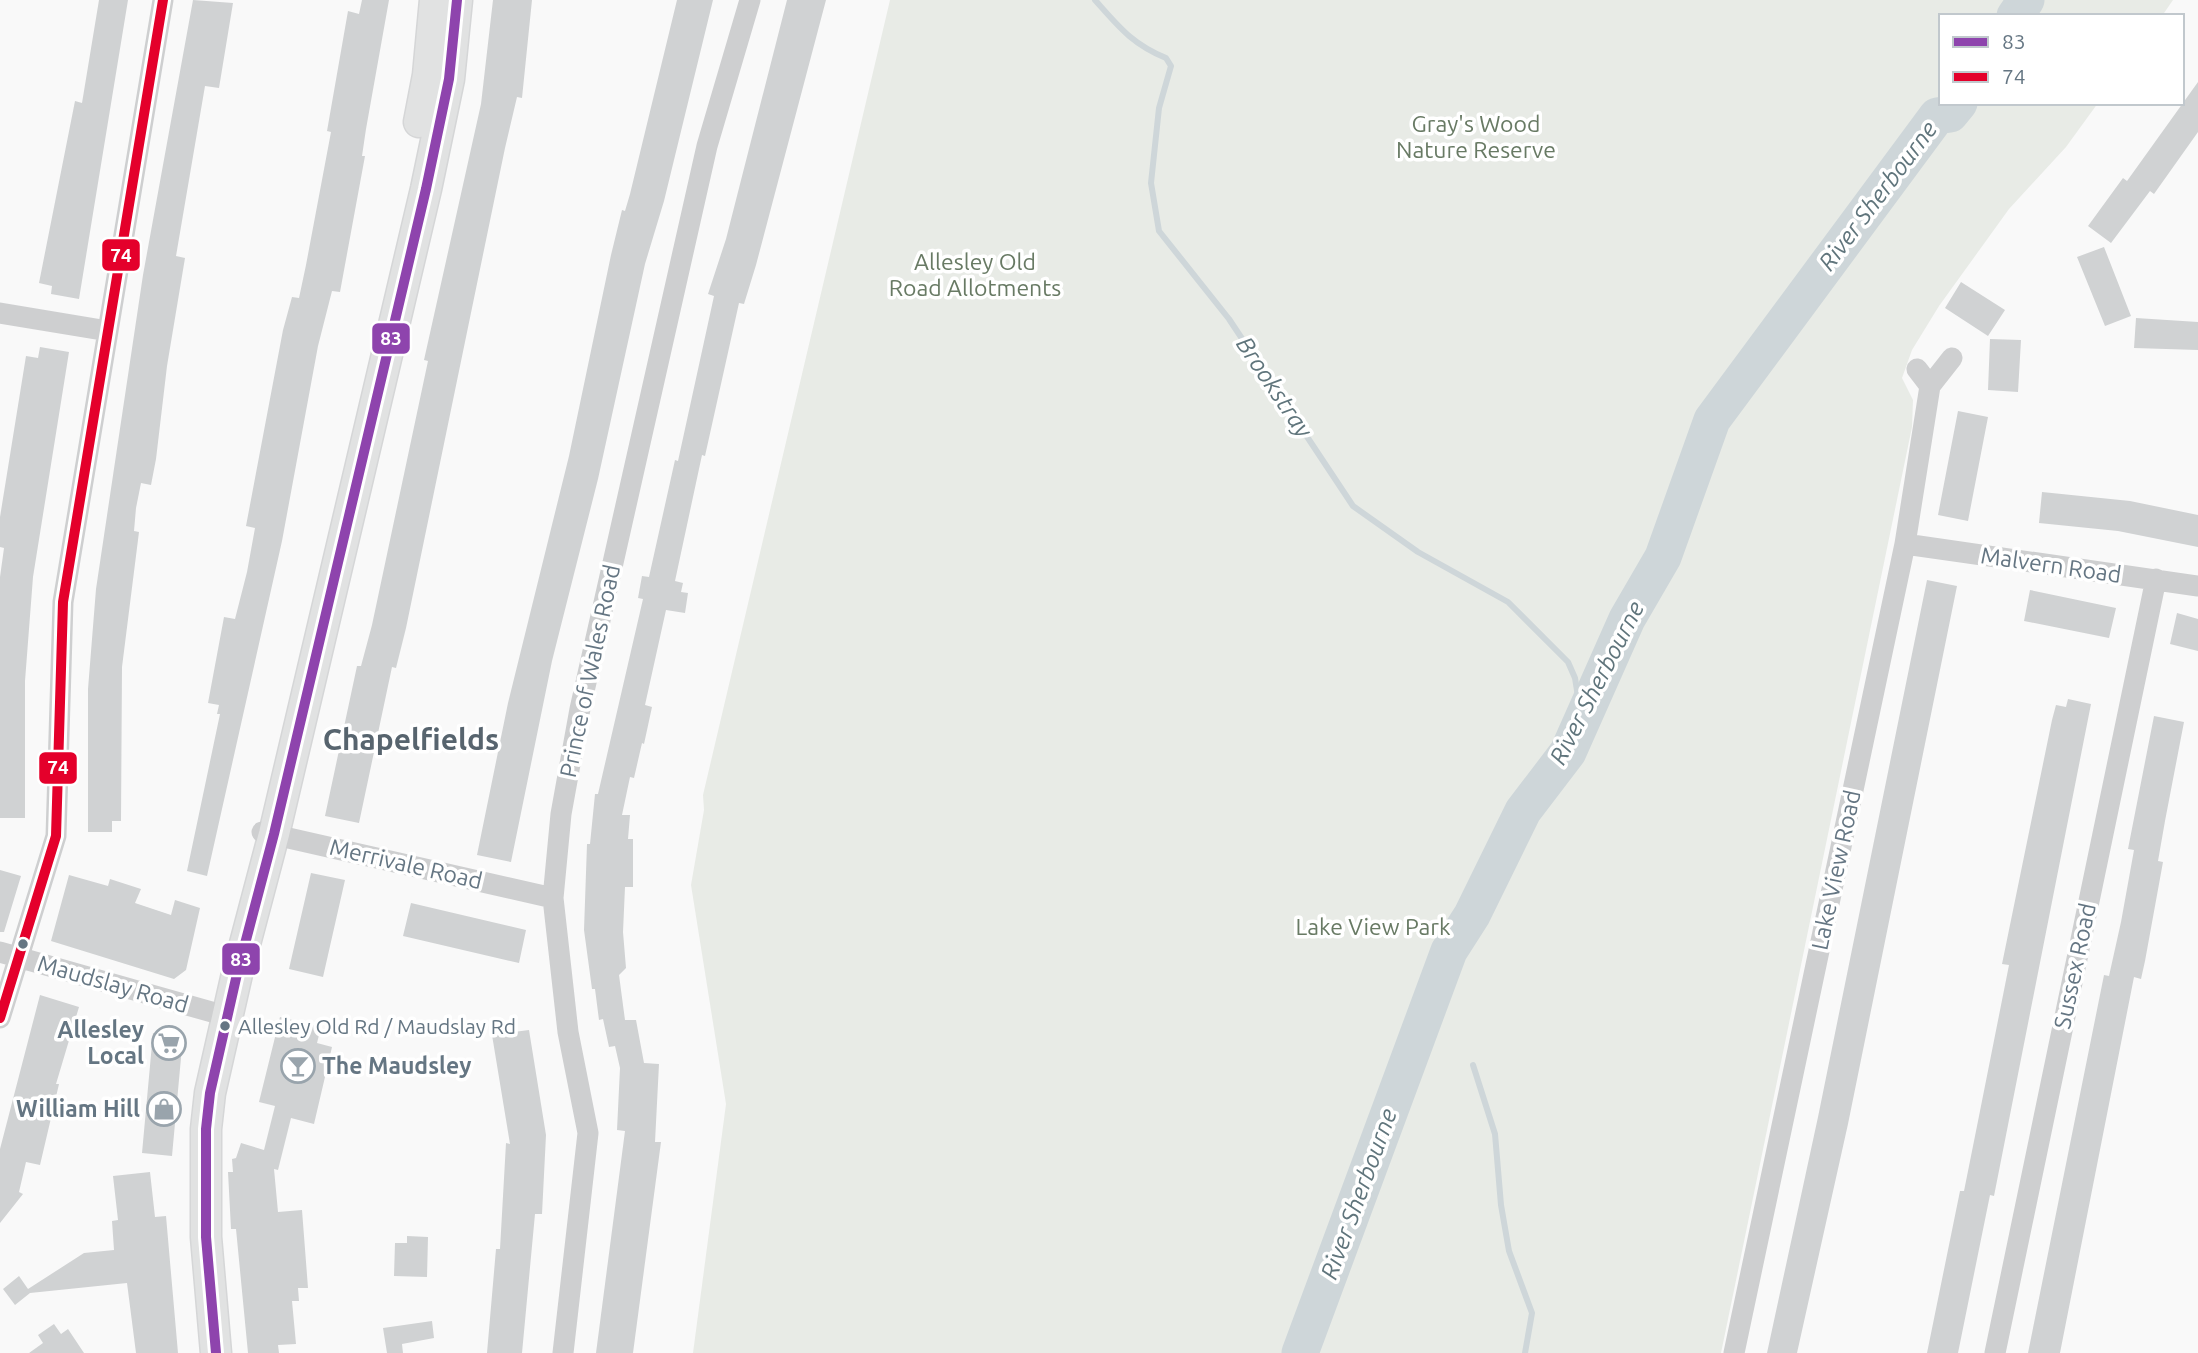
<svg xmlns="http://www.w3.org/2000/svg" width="2198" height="1353" font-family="Ubuntu,sans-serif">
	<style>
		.green { fill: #e8ebe6 }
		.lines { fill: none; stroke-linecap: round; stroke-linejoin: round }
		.stream { stroke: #ced6d9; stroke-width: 6 }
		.river { stroke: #ced6d9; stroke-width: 37 }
		.building { fill: #d0d2d3 }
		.secondary-casing { stroke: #d5d6d7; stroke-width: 33 }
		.minor { stroke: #cecfd0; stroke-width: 21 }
		.secondary { stroke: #e1e2e2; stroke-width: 30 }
		.bus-1-casing { stroke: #fff; stroke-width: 16 }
		.bus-2-casing { stroke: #fff; stroke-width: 16 }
		.bus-1 { stroke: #8e44ad; stroke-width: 10 }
		.bus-2 { stroke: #e4002b; stroke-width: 10 }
		.bus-dot { fill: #657683; stroke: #fff; stroke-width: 2.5 }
		.labels { text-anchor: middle; stroke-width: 7; stroke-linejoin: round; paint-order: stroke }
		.bus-label { font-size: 21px; fill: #657683; stroke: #fff; text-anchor: start }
		.park-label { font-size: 23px; fill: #687a64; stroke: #fff }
		.street-label { font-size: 23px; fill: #657683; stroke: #fff }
		.poi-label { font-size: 23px; font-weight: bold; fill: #657683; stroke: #fff; text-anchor: end }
		.water-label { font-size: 24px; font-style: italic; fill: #60757c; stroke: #fff }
		.district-label { font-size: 30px; font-weight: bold; fill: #57646e; stroke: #fff }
		.line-badge { stroke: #fff; stroke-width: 2.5 }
		.badge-label { font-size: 19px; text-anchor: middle; font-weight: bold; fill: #fff }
	</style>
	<rect width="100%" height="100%" fill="#f9f9f9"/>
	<path class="green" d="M890 0H2173L2162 16H1941V103H2098L2066 147 2009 209 1939 306 1912 350 1902 378 1913 400 1912 427 1721 1353H693L726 1104 691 885 704 810 703 795Z"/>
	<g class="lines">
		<path class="stream" d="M1095 0C1119 27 1132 44 1166 58L1171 66 1159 108 1151 183 1159 231 1229 319 1353 506 1418 552 1508 602 1568 662 1575 678 1581 715
			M1473 1065 1495 1134 1501 1205 1509 1251 1532 1313 1525 1353"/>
		<path class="river" d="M2015 16 2026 0
			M1300 1353 1449 951 1472 915 1523 811 1568 752 1627 619 1663 557 1712 420 1937 116 1950 114 1959 103"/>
	</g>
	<path class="building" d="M99 0H128L79 299 51 294 52 286 39 283 75 101 82 103Z
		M193 0 233 3 219 88 205 86 176 256 185 258 167 366 156 459 151 485 141 483 136 508 134 531 139 532 122 667 121 821H112V832H88V689L96 589 143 275Z
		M362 0H389L366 129 362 156H365L340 292 332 291 318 346 282 541 207 876 187 871 220 714H217L219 705 208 703 224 617 235 619 247 572 255 528 246 526 283 330 292 297 299 298 306 265 331 132 327 131 348 11 359 14Z
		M493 0H532L522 98 517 97 505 148 406 628 396 668 392 667 359 823 325 816 357 666H361L372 625 428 361 424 360 481 104Z
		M677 0H713L664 201 645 264 598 479 552 661 511 862 477 855 508 703 569 456 611 255 622 210 625 211 630 194Z
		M787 0H826L756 265 744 304 739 303 705 456 702 455 675 581 683 583 681 592 688 593 685 613 666 610 645 705 652 707 644 744 642 743 634 778 630 777 622 815H630L628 839H633V887H625L623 932 626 968 619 975 625 1020H636L644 1063 659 1064 655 1142H661L633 1353H596L625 1131 617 1130 620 1068 615 1046 609 1047 603 1019 599 1020 595 989H592L584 930 587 844H590L595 794H598L643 599 638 598 642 576 649 577 675 460 678 461 714 296 708 294 726 239Z
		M2198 82V132L2154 194 2150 191 2111 243 2088 226 2123 178 2127 181Z
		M2104 247 2131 316 2105 326 2077 257Z
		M1961 282 2005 310 1988 336 1945 308Z
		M2136 318 2198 322V350L2134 348Z
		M1990 339 2021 340 2018 392 1988 390Z
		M40 347 69 352 33 577 25 681V818H0V577L4 548 0 547V517L26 356 38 358Z
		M1958 411 1988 417 1968 521 1938 515Z
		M2042 492 2130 501 2198 515V547L2118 531 2039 523Z
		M1927 580 1957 586 1848 1124 1797 1353H1767L1818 1117Z
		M2030 590 2116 608 2109 638 2024 621Z
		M2177 613 2198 619V651L2170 644Z
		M2068 699 2091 704 1994 1196 1990 1195 1958 1353H1927L1960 1191H1964L1980 1111 2009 965 2002 964 2052 720 2056 705 2066 707Z
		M2154 716 2184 722 2165 821 2158 861 2163 862 2145 961 2141 979 2134 977 2060 1353H2028L2104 975 2109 976 2121 922 2134 850 2128 849Z
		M0 870 21 876 4 932H0Z
		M311 873 345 880 323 977 289 969Z
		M69 875 108 886 110 879 141 889 135 903 171 915 175 900 200 908 186 970 174 979 51 941Z
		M411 903 526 930 519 963 403 936Z
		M40 995 79 1007 56 1084H59L40 1165 26 1162 19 1192 23 1194 0 1223V1149Z
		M280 1017 321 1027 317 1043 332 1047 314 1124 291 1118 278 1170 274 1169 278 1212 302 1210 308 1288H298L299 1301H292L296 1344 278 1345 279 1353H248L236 1229H231L228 1172H233L232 1159 236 1158 241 1143 264 1150 275 1106 259 1102Z
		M529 1030 546 1135 542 1214H535L522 1353H487L496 1249H500L506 1143 510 1144 492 1035Z
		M153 1033 183 1036 172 1156 142 1153Z
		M150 1172 155 1217 166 1216 178 1353H136L127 1283 30 1293 15 1305 3 1289 19 1276 28 1289 84 1253 114 1250 112 1221 118 1220 113 1176Z
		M407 1236 428 1237 427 1277 394 1276 395 1243H407Z
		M432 1321 434 1338 402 1344 403 1353H387L383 1328Z
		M54 1324 61 1334 68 1329 84 1353H29L43 1343 38 1335Z"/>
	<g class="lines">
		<g class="secondary-casing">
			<path id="secondary" d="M419 122 428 75 435 0
				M216 1353 206 1237V1129L210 1093 237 974 274 834 426 189 449 79 457 0"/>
		</g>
		<path class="minor" d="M0 313 108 331
			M1917 369 1930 386 1952 358
			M1905 544 2198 586
			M262 832 553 898
			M0 952 226 1016
			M0 1018 56 836 63 602 163 0
			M563 1353 588 1133 568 1032 553 898 561 814 580 709 707 146 750 0
			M1734 1353 1905 544 1930 386
			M1995 1353 2156 579"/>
		<use href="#secondary" class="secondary"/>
		<g class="bus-1-casing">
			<path id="bus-1" d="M216 1353 206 1237V1129L210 1093 237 974 274 834 426 189 449 79 457 0"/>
		</g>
		<g class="bus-2-casing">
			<path id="bus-2" d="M0 1018 56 836 63 602 163 0"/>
		</g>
		<use href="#bus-1" class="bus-1"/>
		<use href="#bus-2" class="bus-2"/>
	</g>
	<defs>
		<g id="supermarket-ring" transform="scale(1.75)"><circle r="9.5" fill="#fff" stroke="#99a4ac" stroke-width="1.5"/><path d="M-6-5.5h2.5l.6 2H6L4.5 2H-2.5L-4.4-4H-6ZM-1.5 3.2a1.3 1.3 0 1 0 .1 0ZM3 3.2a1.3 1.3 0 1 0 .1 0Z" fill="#99a4ac"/></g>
		<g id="bar-ring" transform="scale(1.75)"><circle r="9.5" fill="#fff" stroke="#99a4ac" stroke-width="1.5"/><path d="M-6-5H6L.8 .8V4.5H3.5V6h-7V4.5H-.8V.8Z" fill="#99a4ac"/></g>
		<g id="shop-ring" transform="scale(1.75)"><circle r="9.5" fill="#fff" stroke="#99a4ac" stroke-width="1.5"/><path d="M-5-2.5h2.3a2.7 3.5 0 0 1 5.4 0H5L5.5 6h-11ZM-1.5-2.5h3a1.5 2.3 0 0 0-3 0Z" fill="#99a4ac"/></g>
	</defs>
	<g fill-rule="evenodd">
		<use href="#supermarket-ring" x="169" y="1043"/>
		<use href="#bar-ring" x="298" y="1066"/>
		<use href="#shop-ring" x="164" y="1109"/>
	</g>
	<g class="bus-dot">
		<circle cx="23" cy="944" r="6"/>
		<circle cx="225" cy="1026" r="6"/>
	</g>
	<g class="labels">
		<g class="bus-label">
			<text x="238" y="1034">Allesley Old Rd / Maudslay Rd</text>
		</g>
		<g class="park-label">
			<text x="1476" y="132">Gray's Wood<tspan x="1476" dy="26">Nature Reserve</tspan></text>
			<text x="975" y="270">Allesley Old<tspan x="975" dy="26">Road Allotments</tspan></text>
			<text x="1373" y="935">Lake View Park</text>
		</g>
		<g class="street-label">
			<text transform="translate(2051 565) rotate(8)" y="8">Malvern Road</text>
			<text transform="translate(590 671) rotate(-78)" y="8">Prince of Wales Road</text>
			<text transform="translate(406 864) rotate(13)" y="8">Merrivale Road</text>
			<text transform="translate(1836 870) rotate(-78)" y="8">Lake View Road</text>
			<text transform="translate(2075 966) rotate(-78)" y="8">Sussex Road</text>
			<text transform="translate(113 984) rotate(16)" y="8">Maudslay Road</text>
		</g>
		<g class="poi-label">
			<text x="144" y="1038">Allesley<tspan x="144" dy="26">Local</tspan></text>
			<text x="322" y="1074" text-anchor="start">The Maudsley</text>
			<text x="140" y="1117">William Hill</text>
		</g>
		<g class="water-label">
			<text transform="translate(1878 196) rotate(-53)" y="8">River Sherbourne</text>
			<text transform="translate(1274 387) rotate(56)" y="8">Brookstray</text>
			<text transform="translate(1597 683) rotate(-63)" y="8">River Sherbourne</text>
			<text transform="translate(1359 1194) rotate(-70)" y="8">River Sherbourne</text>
		</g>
		<g class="district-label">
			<text x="411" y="750">Chapelfields</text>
		</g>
	</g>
	<g class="line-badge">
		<rect x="101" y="238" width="40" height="34" rx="7" fill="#e4002b"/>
		<rect x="371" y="322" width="40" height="33" rx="7" fill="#8e44ad"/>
		<rect x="38" y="751" width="40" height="34" rx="7" fill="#e4002b"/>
		<rect x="221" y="942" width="40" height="34" rx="7" fill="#8e44ad"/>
	</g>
	<g class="badge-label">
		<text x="121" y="262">74</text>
		<text x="391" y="345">83</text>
		<text x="58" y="774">74</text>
		<text x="241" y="966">83</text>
	</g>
	<rect x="1939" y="14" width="245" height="91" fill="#ffffff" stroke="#c1c8cd" stroke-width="2"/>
	<rect x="1953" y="37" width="35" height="10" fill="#8e44ad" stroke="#c1c8cd" stroke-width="2"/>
	<text x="2002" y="49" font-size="21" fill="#657683">83</text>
	<rect x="1953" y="72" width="35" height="10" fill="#e4002b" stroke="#c1c8cd" stroke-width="2"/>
	<text x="2002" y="84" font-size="21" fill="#657683">74</text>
</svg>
